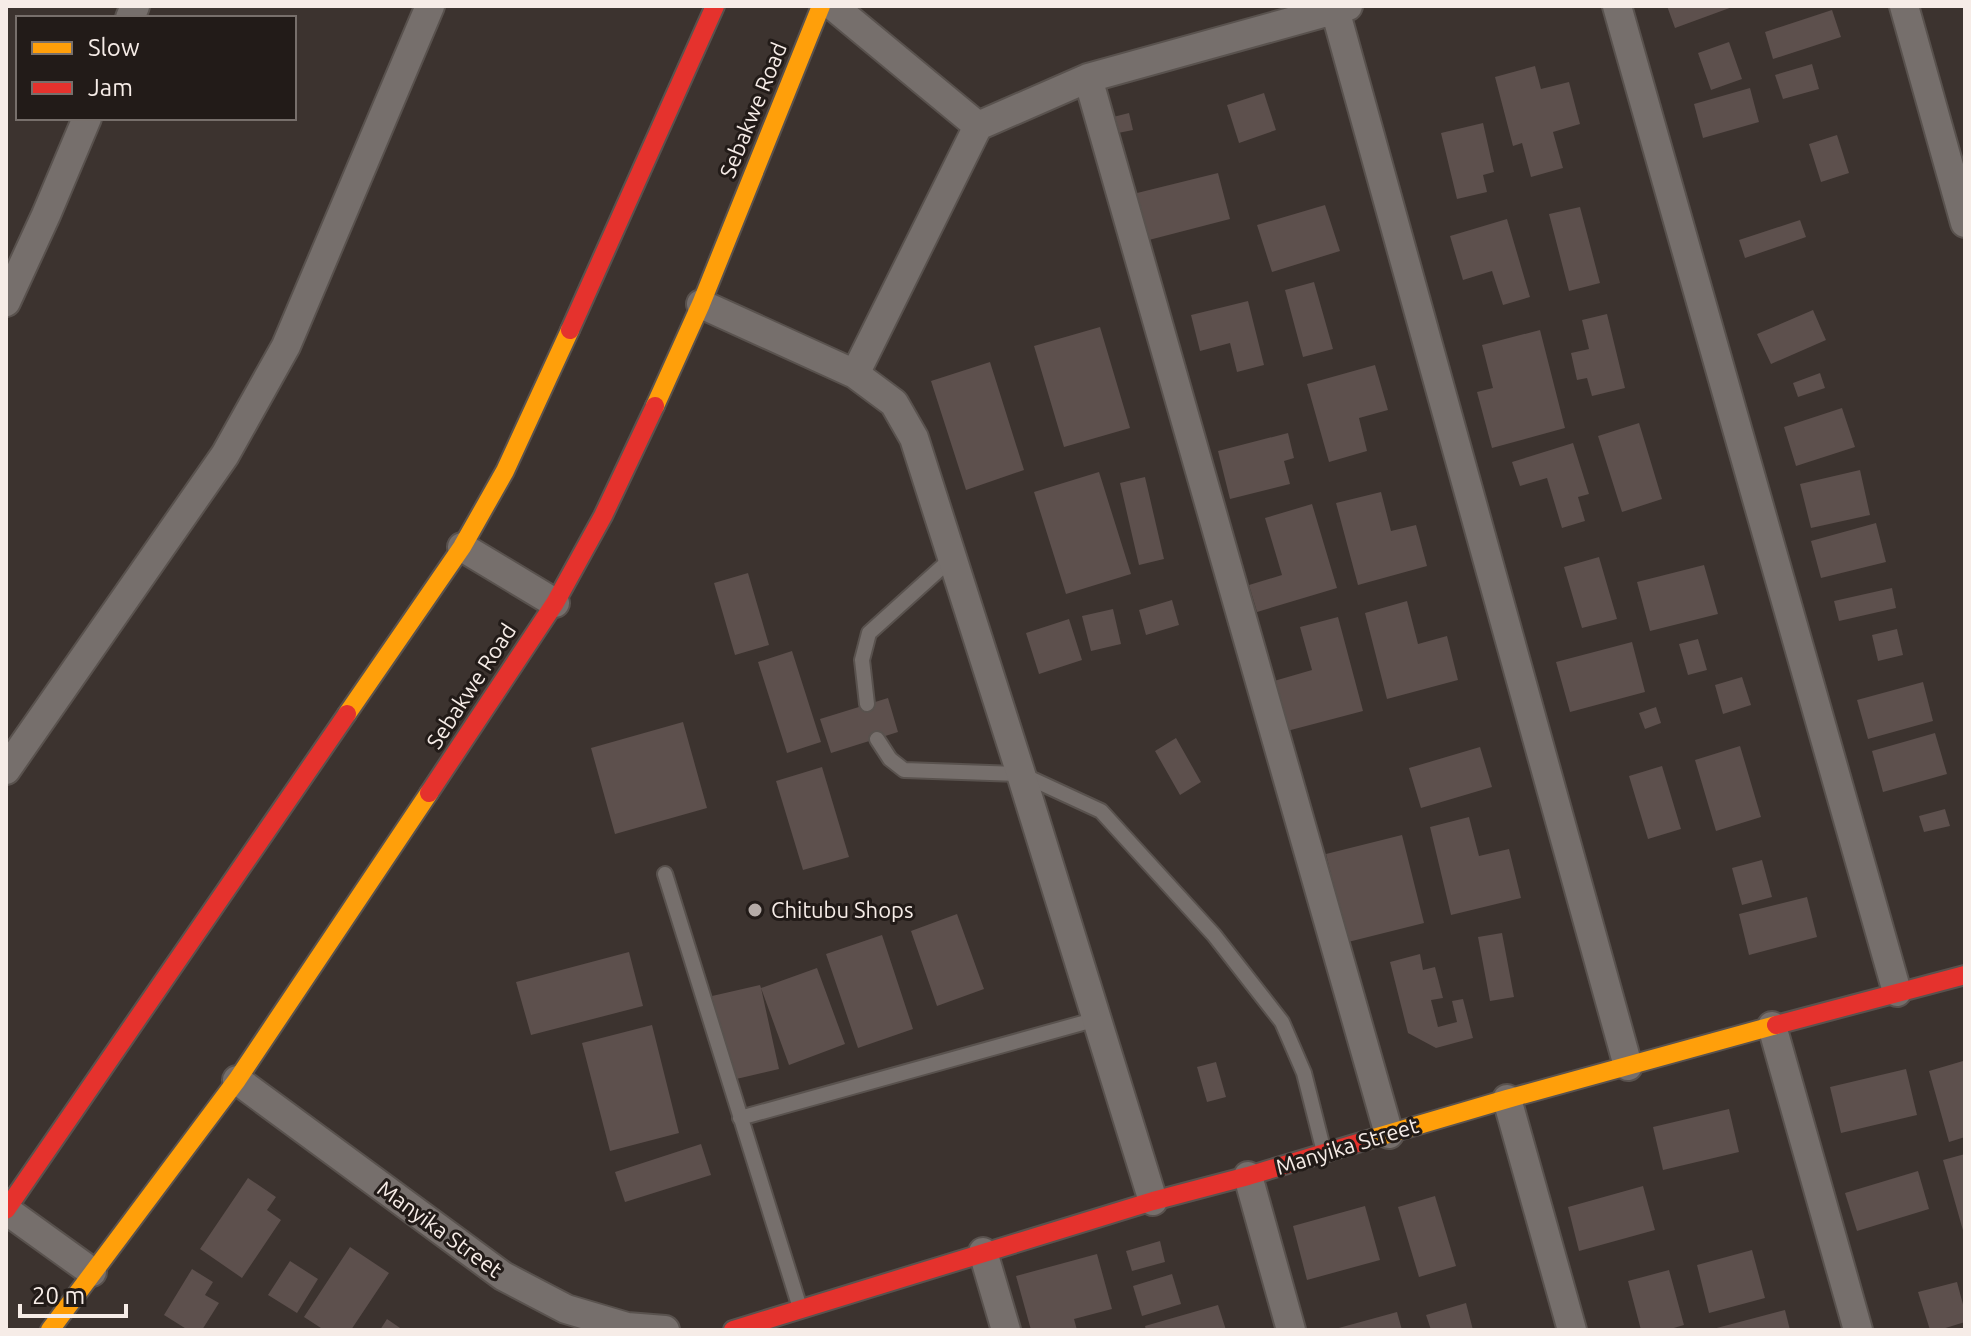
<svg xmlns="http://www.w3.org/2000/svg" width="1971" height="1336" font-family="Ubuntu,sans-serif">
	<style>
		.building { fill: #5d504d }
		.lines { fill: none; stroke-linecap: round; stroke-linejoin: round }
		.lane-casing { stroke: #59524e; stroke-width: 18 }
		.street-casing { stroke: #59524e; stroke-width: 32 }
		.slow-casing { stroke: #59524e; stroke-width: 22 }
		.jam-casing { stroke: #59524e; stroke-width: 22 }
		.lane { stroke: #766f6c; stroke-width: 14 }
		.street { stroke: #766f6c; stroke-width: 28 }
		.slow { stroke: #ff9f0a; stroke-width: 18 }
		.jam { stroke: #e5322d; stroke-width: 18 }
		.poi-dot { fill: #b5aba7; stroke: #221b18; stroke-width: 3 }
		.labels { text-anchor: middle; stroke-width: 6; stroke-linejoin: round; paint-order: stroke }
		.street-label { font-size: 22px; fill: #f6ece7; stroke: #221b18 }
		.poi-label { font-size: 22px; fill: #f6ece7; stroke: #221b18; text-anchor: start }
	</style>
	<rect width="100%" height="100%" fill="#3c332f"/>
	<path class="building" d="M1667 6H1735L1675 28Z
		M1832 10 1841 37 1773 59 1765 32Z
		M1729 42 1742 79 1711 90 1698 53Z
		M1812 64 1819 89 1783 99 1775 75Z
		M1535 66 1541 89 1569 82 1580 124 1553 132 1563 168 1531 177 1522 143 1513 146 1495 77Z
		M1750 88 1759 122 1703 138 1694 104Z
		M1264 93 1276 130 1239 143 1227 105Z
		M1129 113 1133 130 1113 134 1109 118Z
		M1483 123 1494 172 1483 175 1487 192 1457 199 1441 133Z
		M1837 135 1849 173 1821 182 1809 144Z
		M1218 173 1230 219 1145 241 1133 194Z
		M1325 205 1340 251 1272 272 1257 225Z
		M1580 207 1600 283 1569 291 1549 214Z
		M1507 219 1530 297 1503 305 1492 271 1463 280 1450 236Z
		M1800 220 1806 237 1745 258 1739 240Z
		M1314 282 1333 349 1303 357 1285 290Z
		M1248 301 1264 365 1237 372 1230 343 1200 351 1191 315Z
		M1813 310 1826 340 1771 364 1757 334Z
		M1607 314 1625 388 1592 396 1587 378 1577 380 1571 353 1589 349 1582 320Z
		M1100 327 1130 428 1064 447 1034 346Z
		M1540 330 1565 428 1492 448 1477 392 1493 388 1482 345Z
		M990 362 1024 470 966 490 931 381Z
		M1375 365 1388 410 1359 418 1367 451 1329 462 1307 384Z
		M1820 373 1825 388 1798 397 1793 383Z
		M1842 408 1855 447 1796 466 1784 427Z
		M1639 423 1662 499 1622 512 1598 436Z
		M1288 433 1294 458 1284 461 1290 484 1230 499 1218 451Z
		M1573 443 1589 494 1578 497 1585 521 1562 528 1547 478 1520 486 1512 462Z
		M1860 470 1870 515 1811 528 1800 484Z
		M1099 472 1131 574 1066 594 1034 492Z
		M1145 477 1164 559 1139 565 1120 483Z
		M1381 492 1391 531 1416 525 1427 566 1358 585 1336 503Z
		M1312 504 1337 588 1257 612 1249 585 1282 575 1265 518Z
		M1876 523 1886 562 1821 578 1811 541Z
		M1599 557 1617 619 1582 628 1564 567Z
		M1704 565 1718 614 1650 631 1637 582Z
		M748 573 769 645 735 655 714 583Z
		M1892 588 1896 608 1839 621 1834 601Z
		M1172 600 1179 625 1146 635 1139 610Z
		M1407 601 1418 644 1447 636 1458 680 1387 699 1365 613Z
		M1113 609 1121 644 1091 651 1082 616Z
		M1338 617 1363 711 1287 731 1274 681 1312 670 1300 627Z
		M1069 619 1082 660 1039 674 1026 633Z
		M1897 629 1903 655 1878 661 1872 635Z
		M1698 639 1707 670 1688 675 1679 644Z
		M1632 642 1645 692 1570 712 1556 662Z
		M792 651 821 742 787 753 758 662Z
		M1742 677 1751 705 1723 714 1715 685Z
		M1923 682 1933 721 1868 739 1857 700Z
		M888 698 898 732 831 753 820 719Z
		M1656 707 1661 723 1645 729 1639 713Z
		M683 722 707 808 615 834 591 748Z
		M1935 733 1947 774 1883 792 1872 751Z
		M1176 738 1201 782 1180 795 1155 751Z
		M1740 746 1761 817 1716 831 1695 760Z
		M1480 747 1492 787 1421 808 1409 768Z
		M1662 766 1681 829 1648 839 1629 776Z
		M822 767 849 857 803 870 776 781Z
		M1945 809 1950 826 1924 832 1919 816Z
		M1469 817 1479 856 1509 849 1521 898 1451 915 1430 827Z
		M1402 835 1424 923 1348 942 1326 854Z
		M1762 860 1772 897 1742 905 1732 868Z
		M1807 897 1817 937 1749 955 1739 914Z
		M957 914 984 989 937 1006 911 931Z
		M1502 933 1514 997 1490 1001 1478 937Z
		M882 935 913 1029 858 1048 826 954Z
		M629 952 643 1006 531 1035 516 982Z
		M1420 954 1423 970 1435 967 1443 998 1431 1000 1438 1027 1457 1022 1452 1001 1463 999 1473 1038 1436 1048 1408 1033 1390 962Z
		M817 968 845 1044 789 1065 761 988 779 1069 732 1080 712 996 760 985 761 988Z
		M652 1025 679 1133 610 1151 582 1043Z
		M1963 1061 1965 1069V1137L1949 1142 1929 1071Z
		M1216 1062 1226 1097 1207 1102 1197 1067Z
		M1906 1069 1917 1115 1841 1133 1830 1087Z
		M1729 1109 1739 1152 1663 1170 1653 1127Z
		M701 1144 711 1175 625 1202 615 1172Z
		M1965 1154V1233L1964 1234 1943 1160Z
		M1918 1171 1929 1209 1857 1231 1845 1193Z
		M248 1178 276 1197 267 1210 281 1220 242 1278 200 1249Z
		M1643 1186 1655 1230 1579 1251 1568 1207Z
		M1435 1196 1456 1266 1419 1277 1398 1207Z
		M1365 1206 1380 1260 1307 1280 1293 1226Z
		M1160 1241 1165 1262 1132 1271 1126 1251Z
		M350 1247 389 1273 351 1330H324L304 1317Z
		M1752 1250 1765 1298 1709 1313 1697 1265Z
		M1097 1254 1112 1309 1074 1319 1077 1330H1031L1016 1276Z
		M290 1261 318 1279 297 1313 268 1295Z
		M192 1269 213 1282 205 1295 219 1303 202 1330H188L164 1315Z
		M1669 1270 1684 1325 1667 1330H1641L1628 1281Z
		M1172 1274 1181 1304 1142 1316 1133 1286Z
		M1957 1282 1965 1312V1322L1939 1330H1930L1918 1292Z
		M1466 1303 1473 1330H1431L1426 1315Z
		M1218 1305 1226 1330H1146L1145 1326Z
		M1785 1310 1790 1330H1713V1329Z
		M1397 1312 1402 1330H1335V1329Z
		M387 1319 403 1330H380Z"/>
	<g class="lines">
		<g class="lane-casing">
			<path id="lane" d="M867 704 862 660 869 633 952 558
				M877 739 890 759 904 770 1021 774 1101 811 1214 935 1282 1022 1304 1073 1324 1152
				M665 874 800 1308
				M740 1118 1097 1019"/>
		</g>
		<g class="street-casing">
			<path id="street" d="M833 6 978 126
				M1334 6 1628 1066
				M1617 6 1897 992
				M1904 6 1965 223
				M130 18 135 6
				M1088 78 1389 1134
				M6 302 46 215 87 118
				M701 304 855 374 894 403 914 438 1021 774 1153 1201
				M855 374 978 126 1088 78 1348 6
				M462 547 555 603
				M6 770 225 455 286 346 430 6
				M1772 1026 1858 1330
				M237 1080 503 1276 566 1309 627 1327 665 1330
				M1507 1099 1572 1330
				M1248 1176 1291 1330
				M6 1210 92 1272
				M983 1252 1006 1330"/>
		</g>
		<g class="slow-casing">
			<path id="slow" d="M655 406 701 304 821 6
				M347 714 462 547 505 471 570 330
				M1364 1141 1507 1099 1776 1025
				M50 1330 237 1080 429 793"/>
		</g>
		<g class="jam-casing">
			<path id="jam" d="M570 330 715 6
				M429 793 555 603 603 516 655 406
				M1776 1025 1965 975
				M6 1210 347 714
				M733 1330 1153 1201 1248 1176 1364 1141"/>
		</g>
		<use href="#lane" class="lane"/>
		<use href="#street" class="street"/>
		<use href="#slow" class="slow"/>
		<use href="#jam" class="jam"/>
	</g>
	<circle class="poi-dot" cx="755" cy="910" r="8"/>
	<g class="labels">
		<g class="street-label">
			<text transform="translate(753 110) rotate(-68)" y="8">Sebakwe Road</text>
			<text transform="translate(471 686) rotate(-57)" y="8">Sebakwe Road</text>
			<text transform="translate(1347 1146) rotate(-17)" y="8">Manyika Street</text>
			<text transform="translate(440 1229) rotate(36)" y="8">Manyika Street</text>
		</g>
		<g class="poi-label">
			<text x="771" y="918">Chitubu Shops</text>
		</g>
	</g>
	<rect width="1971" height="1336" fill="none" stroke="#f6ece7" stroke-width="16"/>
	<rect x="16" y="16" width="280" height="104" fill="#221b18" stroke="#776f6b" stroke-width="2"/>
	<rect x="32" y="42" width="40" height="12" fill="#ff9f0a" stroke="#776f6b" stroke-width="2"/>
	<text x="88" y="56" font-size="24" fill="#f6ece7">Slow</text>
	<rect x="32" y="82" width="40" height="12" fill="#e5322d" stroke="#776f6b" stroke-width="2"/>
	<text x="88" y="96" font-size="24" fill="#f6ece7">Jam</text>
	<path d="M20 1304v12h106v-12" fill="none" stroke="#f6ece7" stroke-width="4"/>
	<text x="32" y="1304" font-size="24" fill="#f6ece7" stroke="#221b18" stroke-width="6" paint-order="stroke">20 m</text>
</svg>
